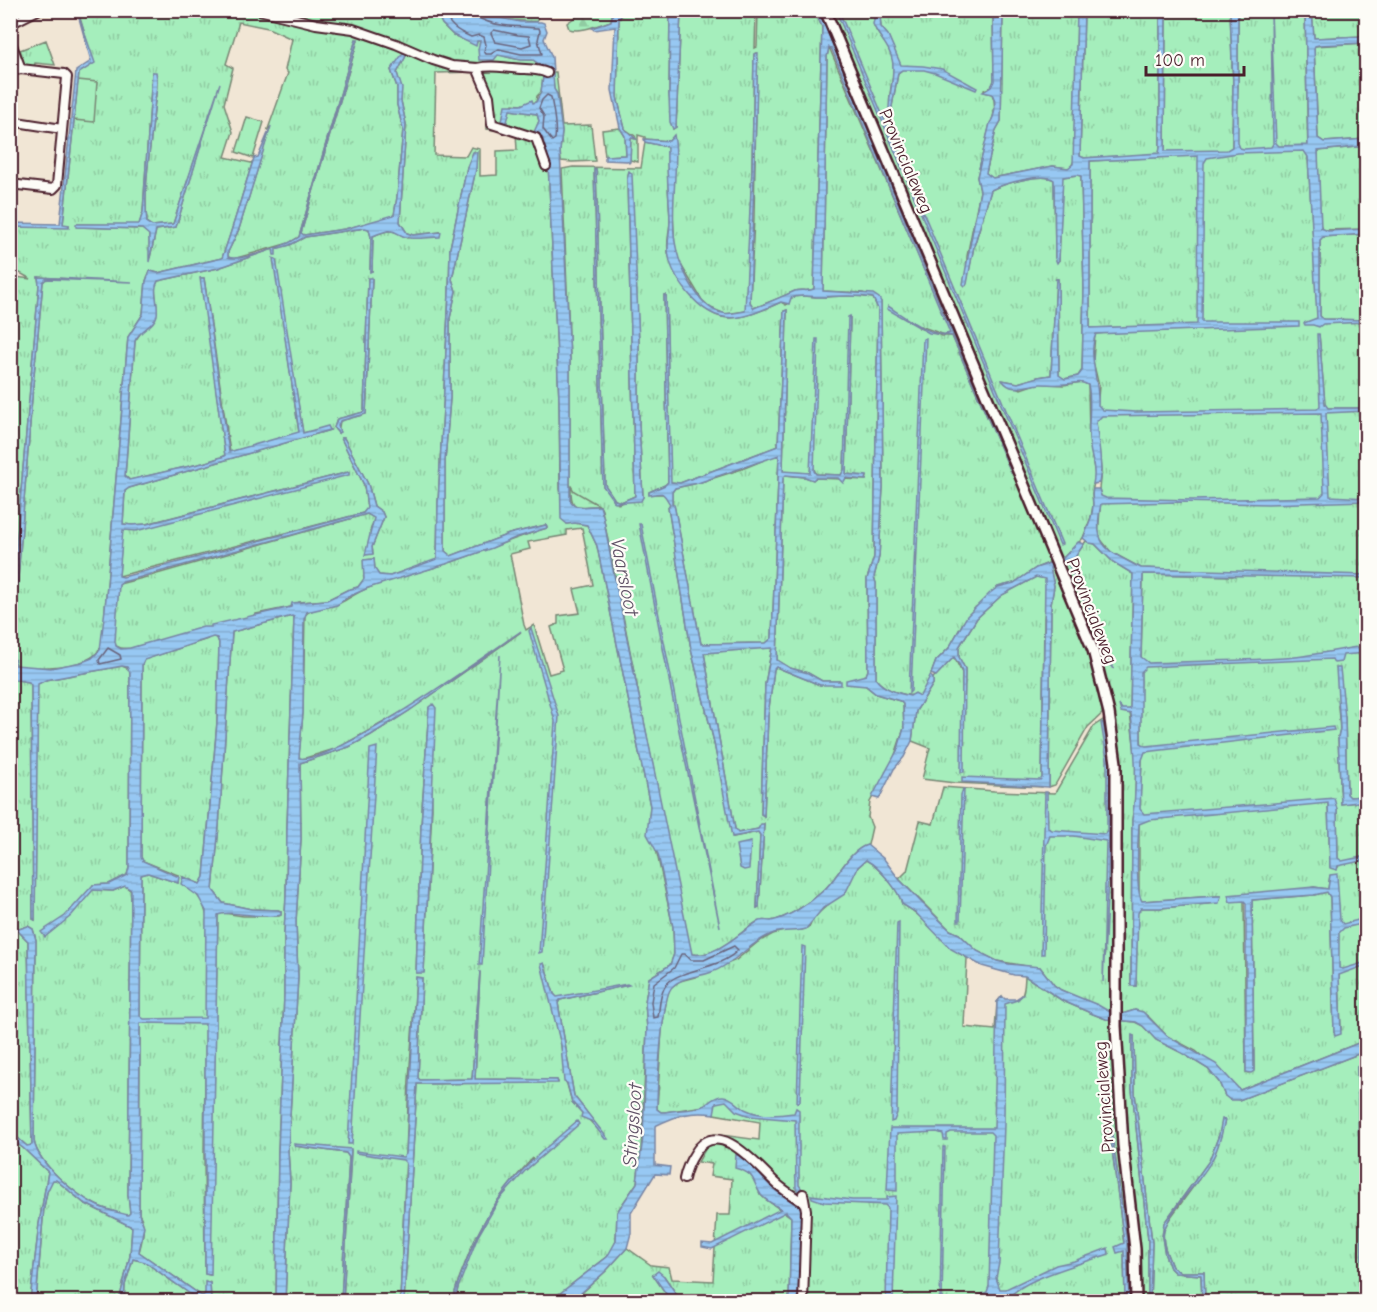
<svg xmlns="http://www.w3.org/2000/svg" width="1377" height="1312" font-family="'Comic Neue',sans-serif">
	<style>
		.grass { fill: url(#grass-tufts); stroke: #788674; stroke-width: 1.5; fill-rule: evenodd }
		.forest { fill: url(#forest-firs); stroke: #788674; stroke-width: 1.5 }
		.wetland { fill: url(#wetland-marsh); stroke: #788674; stroke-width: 1.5 }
		.garden { fill: #a5eebc; stroke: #788674; stroke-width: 1.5 }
		.water { fill: url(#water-rules); stroke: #7884a3; stroke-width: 1.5; fill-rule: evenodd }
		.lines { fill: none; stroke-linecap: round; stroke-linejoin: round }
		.shore { stroke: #69637b; stroke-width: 1.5 }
		.minor-casing { stroke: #4a1f2b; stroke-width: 12 }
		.major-casing { stroke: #4a1f2b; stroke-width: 14 }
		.minor { stroke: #fdfcf7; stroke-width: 8 }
		.major { stroke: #fdfcf7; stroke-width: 9 }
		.labels { text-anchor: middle; stroke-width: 4.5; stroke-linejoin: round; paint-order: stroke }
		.street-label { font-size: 18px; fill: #4a1f2b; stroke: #fdfcf7 }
		.water-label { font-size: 20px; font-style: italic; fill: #615267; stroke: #fdfcf7 }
	</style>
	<defs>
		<pattern id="grass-tufts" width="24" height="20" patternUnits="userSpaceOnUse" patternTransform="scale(1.5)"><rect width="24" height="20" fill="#a5eebc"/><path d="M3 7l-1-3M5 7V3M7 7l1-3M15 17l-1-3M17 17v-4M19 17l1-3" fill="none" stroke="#90cca2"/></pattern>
		<pattern id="forest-firs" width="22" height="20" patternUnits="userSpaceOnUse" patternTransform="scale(1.5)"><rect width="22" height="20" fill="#a5eebc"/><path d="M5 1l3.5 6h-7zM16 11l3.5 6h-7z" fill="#90cca2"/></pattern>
		<pattern id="wetland-marsh" width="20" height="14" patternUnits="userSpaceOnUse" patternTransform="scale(1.5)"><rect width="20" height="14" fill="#a5eebc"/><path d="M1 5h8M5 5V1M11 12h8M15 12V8" fill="none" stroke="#90cca2"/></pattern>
		<pattern id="water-rules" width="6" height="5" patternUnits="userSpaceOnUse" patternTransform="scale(1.5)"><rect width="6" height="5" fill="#97c8f3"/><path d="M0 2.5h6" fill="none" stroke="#84abd0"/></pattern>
	</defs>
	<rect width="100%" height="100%" fill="#f1e6d5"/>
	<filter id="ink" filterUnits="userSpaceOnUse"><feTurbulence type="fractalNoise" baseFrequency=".0167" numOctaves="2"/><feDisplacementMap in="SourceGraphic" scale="12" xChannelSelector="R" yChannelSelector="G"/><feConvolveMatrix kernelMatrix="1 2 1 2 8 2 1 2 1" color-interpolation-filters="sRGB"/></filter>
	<g filter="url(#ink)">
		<path class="grass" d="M299 10 436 11 442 24 453 35 476 45 477 41 480 40V45C498 55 513 61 533 60L544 68 548 74 543 77 541 92 537 96 536 102 532 103V101L521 105 513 104 510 110 537 114 539 121 537 126 543 139 548 162 559 399 560 489 567 524 574 523 587 525 597 546 650 806 649 817 673 927 674 954 670 965 649 978 645 1002 647 1029 641 1151 637 1183 617 1212 616 1241 613 1249 607 1257 550 1301H455C461 1269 479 1224 500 1198 511 1185 523 1173 533 1158 501 1192 480 1222 464 1266 459 1278 455 1289 453 1301H404L417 1084 558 1082 557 1080 475 1079 480 972 472 1079 420 1080 418 1078 422 978H416L409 1080 400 1301H343L351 1150 295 1146 346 1153 349 1157 341 1301H285L290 1182 288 1150 298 977 296 922 301 839 300 763 349 747 371 735 409 711 521 632 416 704 338 748 302 759 299 758V755L303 713 305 615C314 606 329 609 340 603 349 599 357 592 368 588 397 577 430 570 460 559 489 549 517 537 547 528L546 525 509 534 451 556 445 551V461L450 398V318L456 291 452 279 476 169 474 152 467 167 450 248 449 293 438 503 437 560 390 576 379 575 375 570 374 559 364 560V579L358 587 347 590 327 600 299 602 291 607 256 614 213 637 217 638 219 643 217 722 204 877 200 884 183 877 203 903 207 917 204 1153 205 1274 210 1275 218 914 224 913 243 916H279L281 915V911L278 910 251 909 223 903 213 890 219 826 232 632 292 616 294 617 287 827 286 896 284 933V995L278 1152 276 1301H211L210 1283 204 1295 202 1296 139 1252C142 1241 147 1225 139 1214L141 875 148 873 178 883V875L143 861 141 857 142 665 143 660 208 639C191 640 172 639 154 642 142 644 128 653 116 646L114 641 119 581V584L143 578 367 514 375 517 370 531 373 554 372 547 384 517 382 512 374 506 368 484 344 438H341L364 485 367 509 363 513 119 576 122 530 349 472 147 524 132 525 123 524 125 491 129 488 330 430 328 427 303 433 274 259 299 433 230 452 204 278H201L225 456 203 463 130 480 125 476 135 341 157 309 155 287 158 281 218 268 273 249 290 245 305 237 365 228 369 229 371 237 370 271H372L373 236C389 229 392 229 407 238L440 232 413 235 407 233 400 222 406 124 401 101V88L397 73 407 54 391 70 397 87V105L403 129 397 197 394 216 345 229 304 235 301 233 358 40 356 39 299 237 289 243 233 259 228 257V252L239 229 270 128 268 129 288 73 285 70 292 39 268 28 239 22 226 64 233 68 224 104 233 132 225 157 251 163 253 161C242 194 234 226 222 258L158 273 150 271 146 281 143 314 128 337 105 609C104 621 106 640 99 650 88 669 38 668 19 667L14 662 13 643 33 385 43 282 46 279H72L38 277 39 285 11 606V278L16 277 31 279 20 273 11 274V227H69V225H63L79 73 93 62 78 11H212L220 17 235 11H232ZM152 72 156 73C159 86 155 96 154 110 151 146 143 186 147 223L152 226 173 224 208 121 176 227 156 230 150 258 149 234 142 229 77 227V224L139 225 143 212ZM475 72C486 90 486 108 487 129L516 133 517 150 497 151V175L480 176V149L471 147 466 156 434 155 436 73ZM368 279H372L366 414 340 421 338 433 334 428 337 419 364 412ZM582 528 593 585 574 589 580 613 558 616V624L551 627 563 670 549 674 534 625 526 630 524 625 510 554 530 549 528 542 567 535V530ZM429 707 432 808 424 972 416 973 421 826ZM544 963 554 994 557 998 628 985 560 1000 558 1003 574 1096 607 1139 572 1102 565 1077 561 1045Z
			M476 11H538L537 21C517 22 495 19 476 11Z
			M623 11H670L669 95 673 129 676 127 681 11H756L755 48 757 47 758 11H815L822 27 814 289C808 292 802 289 795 291 781 297 768 303 753 308L750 302 754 218 757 53 754 54 752 169 746 311 725 314 711 308 702 300 681 265 675 250 673 213 674 136 669 141 645 139V137L638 135V162L630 160 631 138 636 139 635 136 625 129 617 97 619 20Z
			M827 11H876C867 35 890 39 893 61 896 78 886 94 891 112L898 73 902 70 888 36 881 27 880 16 881 11H993L994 81 991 87 984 90V92L992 94C996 102 995 116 990 124L977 177 980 191 967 256 966 286 974 246 991 190C1003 184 1043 172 1054 180L1055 258 1059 260 1062 177 1077 175 1081 176 1084 288 1082 370 1078 376 1064 379 1059 376 1058 279H1056L1051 375 1038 377 1018 383 1002 380 1021 389 1038 383 1063 385 1082 382 1088 385 1089 437 1095 476 1092 493 1093 505 1091 517 1083 538 1063 558 1058 560Z
			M1003 11H1077L1074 160 1071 167 1068 168 1053 166 992 178 986 173 996 130 1001 121Z
			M1084 11H1160V148L1159 154 1083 158 1080 156Z
			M1166 11H1230L1233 85 1232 148 1238 86V11H1305L1308 157 1318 323 1366 322V408H1327L1325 404 1319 334 1322 412 1366 411V796L1349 797 1347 794 1345 717 1338 707 1340 729 1338 737 1341 804 1366 801V1040L1240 1090 1196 1051 1167 1036 1148 1016 1135 1010 1122 1014 1121 821 1119 770 1112 704 1099 660 1061 563H1071L1086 541 1095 544 1113 562 1133 574 1130 713 1136 759 1135 798 1132 820 1131 985 1136 986 1137 913 1141 908H1160L1218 903 1221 896H1217L1142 901 1139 897V819L1142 760 1140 708 1143 574 1233 576 1234 572 1141 568 1111 552 1098 536 1101 496 1099 489 1101 470 1096 422 1099 386 1093 361 1095 334 1197 325 1090 328V161L1165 157ZM1328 803 1337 809 1338 867H1330ZM1330 875 1339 975 1341 1030 1334 1032 1330 897 1327 892 1314 895 1252 900 1254 1070 1248 1073 1246 1072 1244 901 1314 887 1328 889Z
			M1312 11H1366V36L1314 38Z
			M46 40 55 65 35 63 34 68 25 66 20 50Z
			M1366 43V139L1324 142 1318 138 1314 46Z
			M833 45 1051 562 1036 568 1014 583 998 587 973 610 963 623 949 648 936 661 926 688 920 696C905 696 885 691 876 679V583L874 577 879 557 883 487 881 302 863 293 823 291 827 57 829 47 951 333 945 335 920 326 919 328 942 336H952L1011 472Z
			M552 72H556L562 126 591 125 595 161 572 162 561 161 560 151 562 132 557 94 554 90Z
			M620 128 625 136 626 155 605 156 602 130Z
			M645 142 668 147C666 171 669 195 670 220 670 231 665 245 669 256 671 266 680 276 685 284 712 330 738 322 781 302L786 305 791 298C803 293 811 298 824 297 841 296 856 295 873 298L878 309 874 557 867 579 868 670 865 680 866 686 876 694 900 701 903 704 904 728 893 761 870 802 868 817 872 827 868 845C847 851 839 877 823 891 809 903 790 917 771 921 766 921 762 919 757 922 738 933 717 958 692 954L689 948 602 510 600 506 570 500V359L562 169 573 167 641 168ZM594 169H596L605 485 615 500 621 502 635 496 627 179 629 171 639 342V425L643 497 618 504 603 486ZM664 295H666L670 482 680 483 778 446 784 311 787 310 783 472 810 473 812 463 816 474 841 475 844 471 850 317 846 475 867 477 866 480 815 478 813 480 805 477 785 475 783 478 777 660 790 668 808 673 822 681H840L820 685 776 667 774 669 768 716 764 816 761 814 765 684 772 647 704 653 735 829 737 833 759 829 764 824 759 907 757 908 760 835 758 832 733 837 713 738 691 649 668 507 670 504 665 494H649V492L665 485 668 482Z
			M1366 146V229L1323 230 1319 222 1318 151Z
			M1366 234V320L1323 319 1320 316V240L1322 237Z
			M779 454 772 638 766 643 701 644 674 505 672 504V492L675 488 698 483 742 469Z
			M1050 568H1052L1092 662 1105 711 1088 727 1055 785 1049 787 1051 604 1054 586Z
			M1036 577 1043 578 1047 581 1044 618 1042 787 955 783 922 779 930 748 912 741 916 711 933 684V678L954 657 962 673V772L965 669 959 657V647L977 618 1002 595Z
			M122 666 129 669 130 673 129 868 127 875 109 884 93 885 94 890 113 891 125 886 131 891 128 1195 130 1213 128 1216C118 1212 106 1210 96 1205 75 1194 38 1164 34 1141L36 940 33 929 28 926 19 929 11 927V679L30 682 31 685 33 919 35 920 37 684 46 680Z
			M1106 718 1112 784 1114 1014 1061 990 1054 985 1040 967H1032L997 961 977 951 959 934 950 930 899 879 907 871 920 821 933 824 943 787 994 791 1055 793 1094 726Z
			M866 860C879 867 899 890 902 904 928 917 941 945 967 958L964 1027 995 1030 997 1002 1002 996 1005 1003C1025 998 1024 995 1025 976L1063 1001 1093 1014 1106 1019 1135 1022 1143 1026 1156 1040 1182 1053 1208 1069 1219 1082 1225 1096 1239 1100 1366 1051V1301L1359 1066 1357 1067 1363 1301H1205L1204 1272H1180L1172 1267C1168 1256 1161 1242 1164 1230 1167 1220 1176 1211 1182 1202 1203 1173 1218 1157 1223 1119L1219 1135 1209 1161 1164 1223 1162 1237 1165 1255 1170 1268 1175 1273 1201 1275 1202 1301H1150L1152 1243 1135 1093 1134 1036H1132V1089L1148 1240V1301H1129L1127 1242 1109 1113 1105 1051 1103 1052 1104 1086 1124 1244 1125 1301H799L801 1208 773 1189 744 1158V1170L754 1178 760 1194 765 1199 791 1217 789 1301H681L664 1276 653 1275 671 1301 572 1302 606 1271 627 1248 651 1265 669 1267 672 1279 713 1281 717 1215H730L732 1179 710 1176 712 1164 698 1162 714 1134 759 1140 760 1122 714 1114V1109L704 1106 665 1112H661L657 1109 662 1029 667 996 670 988 680 981 695 977 736 960 758 942 773 934 787 930H802L810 926 813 918 830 903 858 867Z
			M10 931H18L28 941 32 1146H27L11 1132Z
			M10 1139 23 1148 48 1172 39 1224 30 1301H11Z
			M52 1180H56L84 1203 132 1227 130 1256 119 1301 36 1302 44 1207 47 1192Z
			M133 1259 145 1262 200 1301 124 1302 125 1285Z"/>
		<path class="forest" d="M593 11H613L611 21C598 25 581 33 569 29L567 23 581 13 578 16H586Z"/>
		<path class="wetland" d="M571 486 574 491 600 506C579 505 570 514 571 486Z"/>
		<path class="garden" d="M78 80 97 82 94 122 74 120Z
			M247 117 264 122 253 158 236 152Z"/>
		<path class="water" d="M77 11 95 63 79 73 63 224 69 225V228L11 227V223L60 224 76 71 91 61Z
			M436 11H476L486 15 520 22H541L544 23 547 31 544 39 552 57 554 89 557 94 562 132 560 151 570 359V500C576 511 589 505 600 506L604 520 612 565 692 954C715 958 739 933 757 922 762 919 765 921 771 921 788 918 810 903 823 891 838 878 848 851 867 845L884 859 899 879 921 902 950 930 959 934 977 951 997 961 1009 964 1040 967 1054 985 1061 990 1098 1005 1110 1012 1122 1014 1135 1010 1143 1012 1167 1036 1216 1064 1240 1090 1366 1040V1051L1239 1100H1230L1225 1096 1219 1082 1208 1069 1182 1053 1156 1040 1143 1026 1136 1022 1106 1019 1093 1014 1063 1001 1025 976 1014 975 982 966 951 949 915 912 902 904C899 890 879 867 866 860L858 867 845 894 823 908 806 929C796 932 785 930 774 933 751 941 735 964 712 972 699 977 677 977 670 990 662 1004 657 1090 657 1109L661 1112H665C677 1109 691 1111 703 1106 710 1103 713 1096 723 1096 732 1096 739 1107 747 1110 761 1117 779 1115 794 1113L796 1108 799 1110V1185L802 1189 800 1193 796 1189 795 1120 750 1116 736 1111 726 1101 716 1103 714 1114C689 1111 678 1115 655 1126V1165L670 1167 669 1175 655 1174 631 1213V1233L627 1248 606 1271 572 1301H550L607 1257 616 1241 617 1212 637 1183 643 1137 647 1029 645 1002 649 978 670 965 674 954 673 927 658 854 647 834 650 806 597 546 587 525 575 523 567 524 561 519 559 399 548 162 543 139 539 133 534 132 539 121 537 114 510 110 507 122 502 121 505 105H521L532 100 533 103 536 102 541 92 543 77 548 74 545 68 533 60H521L498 55 494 60H479L478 49 480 41H477L476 46 453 35 442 24Z
			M613 11H623L619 20 617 97 625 129 636 139 631 138 630 162 629 163 627 161 605 160V156L626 155 625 136 620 128 612 90 615 27 594 30 592 28 611 21Z
			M670 11H681L676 127 673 129 670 122 669 95Z
			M815 11H819L939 302 1012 474 952 336 929 333 887 309 888 306C902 315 935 340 950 333L832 50 829 47 827 57 823 291 873 294 879 298 881 302 883 487 879 557 874 577 876 583V679C883 689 898 693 910 696L915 693 920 696 930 676 933 678V684L916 711 912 741 904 757 894 769 879 799 872 797 898 749 904 728 903 704 900 701 876 694 866 686 846 684V680L866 675 868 670 867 579 874 557 878 309 873 298C856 295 841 296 824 297 812 298 803 293 791 298L789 304 781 302C743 319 718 330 688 293 680 283 671 269 669 257 666 245 670 232 670 220 669 195 666 171 667 147L645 142 644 139 669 141 674 135C677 149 676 162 675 176 673 221 668 251 695 291 701 300 710 311 723 313 730 315 738 312 745 311L752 169 754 54 758 53 750 302 754 308C768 303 781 297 795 291 802 289 808 292 814 289L822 27Z
			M836 11H839L1062 544 1060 545Z
			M876 11H881L880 16 881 27 888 35 901 65 923 66 942 69 977 88 976 90 935 73 924 70H902L898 73 891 112 889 113C888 96 896 72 892 59 889 45 878 37 873 24Z
			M993 11H1003L1001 121 996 130 986 173 993 178 1053 166 1068 168 1073 164 1077 11H1084L1080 156 1084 158 1159 153 1160 148V11H1166L1165 151 1227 150 1232 147 1233 85 1230 11H1238V143L1240 148 1244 149 1271 147 1273 144 1271 11 1276 143 1279 146 1308 145 1305 11H1312L1314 38 1366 36V43L1319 45 1315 46 1314 48 1318 138 1324 142 1366 139V146L1318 151 1321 228 1328 231 1366 229V234L1323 237 1320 240V316L1323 319 1366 320V322L1323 324 1319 327 1313 325H1305L1304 323 1317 318 1308 157 1304 151 1238 153 1207 158 1204 163 1202 322H1299V326L1096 334C1087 354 1100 383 1098 405L1103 410 1136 412 1317 409 1320 406 1317 334H1319L1325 404 1328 408H1366V411L1326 413 1330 496 1366 498V501L1268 504 1178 502 1101 504C1092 547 1106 550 1141 568L1366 575V578L1143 574 1141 657 1149 663C1194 661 1239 661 1284 658 1312 656 1338 649 1366 646V653L1343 655 1341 662 1334 663 1332 659 1146 667 1141 672V743L1146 746 1333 727 1334 730 1145 752 1142 760 1140 809 1144 814 1334 798 1337 809 1338 858 1342 861 1366 856V860L1338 866 1337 870 1330 868 1328 803 1149 820 1139 824C1138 838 1135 891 1142 901L1217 896H1221L1219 903 1160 908H1141L1138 913 1136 986H1131L1132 820C1138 784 1135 750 1131 714L1121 712 1119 705 1122 709H1130L1133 574 1113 562 1095 544 1089 543 1083 538C1088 528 1093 516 1093 504 1093 498 1091 495 1093 489H1099L1101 496 1106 498 1193 500 1320 497 1324 493 1321 413 1102 416 1096 422 1100 453 1101 470 1099 483 1093 484C1097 467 1089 454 1089 437 1088 420 1092 401 1088 385 1080 380 1073 384 1065 384 1057 385 1049 384 1041 384 1026 384 1013 395 1002 380L1018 383 1038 377 1051 375 1056 279H1058L1059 375 1065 379 1078 376 1082 371 1084 288 1081 181V176L1077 175 1063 177 1059 260 1057 263 1055 258 1054 180C1043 172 1003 184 991 190L974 246 967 284 965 286 963 284 980 191 977 177 990 123C995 116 997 102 992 94L983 92 991 87 994 81ZM1198 156 1197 324 1090 328V161Z
			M356 39H358L301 233 304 235 345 229 394 215 397 197 403 129 397 105V87L391 70 403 53 407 54 397 73 402 88 401 101 406 124 400 222 407 233 413 235 441 232 440 237C430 237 420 239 410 238 392 236 400 224 373 236L372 271 370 272 371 237 369 229 365 228 305 237 290 245 276 249V255H274L273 249 218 268 158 281C152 291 159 303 157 315 154 327 140 329 135 341L125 476 129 480 203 463 225 456 200 278H204L229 452 299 432 273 258 276 259 303 433 328 426 330 430 129 488 125 491 123 524 132 525 147 524 349 472V475L136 531 123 530 119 576 123 577 363 513 367 508 364 485 341 438H344L368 484 374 506 382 512 384 517 372 547 373 554 365 555 374 518 367 514 123 582 119 585 115 641 116 646 121 649 130 648 203 627H211V625L291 607 292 603 327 600 347 590 358 587 364 579 363 560 374 559 375 569 379 575 390 576 437 559 438 503 449 293 450 248 467 167 473 152H477L476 169 452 279 456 291 450 318V398L445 461V551L451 556 509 534 546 525 547 528 515 538 492 548 446 564 368 588 348 597 337 605 307 612 304 619 303 713 299 758C333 766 486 655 521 631L520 632 409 711 371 735 349 747 300 763 301 839 296 922 298 977 288 1150 290 1182 285 1301 276 1302 278 1152 284 995V933L286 896 287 827 294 617 292 616 232 632 219 826 213 890 223 903 251 909 278 910 281 911V915C264 920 231 909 218 915L211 1275 205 1274V1024L140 1023 139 1214 144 1226 139 1252 202 1296 205 1294V1282L210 1283 211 1301H200L145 1262 133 1259 125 1285 124 1301H119L130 1256 132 1227 84 1203 56 1180H53L47 1192 44 1207 36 1301H30L39 1224 48 1172 23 1148 11 1139V1132L27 1146 32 1145 28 941 18 931H11V927L19 929 28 926 33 929 36 940 34 1141C38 1164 75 1194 96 1205 105 1210 117 1212 128 1215L130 1213 128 1195 131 890 125 886 113 891 93 890 71 916 45 937 41 932 65 916 93 885 109 884 127 875 129 868 130 673 127 667 122 666 46 680 38 684 35 920 33 919 31 685 29 682 11 679V606L39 285 38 277 132 282 46 279 43 282 33 385 13 643 15 665 51 668 82 662 92 658 100 650 105 609 128 337 143 314 146 281 150 271 158 273 222 258C234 225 243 191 254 158L258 157 271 126 239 229 228 252V257C240 262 288 245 299 237ZM213 637 217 638 219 643 217 722 204 877 200 884 183 877 181 884 198 896 206 911 205 1018 144 1019 140 1016 141 875 148 873 178 883 179 877 143 861 141 857 142 665 144 660Z
			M152 72H156C159 87 155 95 154 109 151 146 143 186 147 223L152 226 173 224 220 83 176 227 156 230 149 262V235L142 229 76 227V224H139L143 212Z
			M594 169H596L605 485 615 500 621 502 635 496 627 179 629 171 632 174 639 342V425L643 497 641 501 615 503 603 486Z
			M368 278H372L366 414 340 421 338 426 340 432 338 433 334 428 337 419 364 412Z
			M664 295H666L671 482 680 483 778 446 784 311 787 310 783 471 810 473 816 339H818L814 471 816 474 841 475 844 470 848 317 850 316 846 474 867 476 866 480 846 478 843 483 838 478H815L813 480 805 477 786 475 783 478 777 660 790 668 808 673 822 681H841V685H820L776 667 774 669 768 716 764 816 761 814 765 684 772 648 704 653 735 829 738 833 758 829 761 824H764L759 907 757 908 760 835 758 832 732 837 713 738 691 649 668 507 670 504C662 492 665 492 649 495V492L665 485 668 482ZM779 455 772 638 766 643 701 644 674 504H672V492L675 488 698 483Z
			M926 338 911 691 909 693 923 339Z
			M639 524H641L720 927 678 726Z
			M1078 542 1084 544 1071 563 1114 669 1110 663 1068 563H1061L1050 568 1054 586 1051 604 1049 787 962 782V777L1040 780 1042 778 1045 579 1036 577 1002 595 977 618 959 647V657L965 669 964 772H961L962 673 960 666 954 657 936 676 931 674 936 661 949 648 967 616 990 593 998 587 1014 583 1036 568 1063 558Z
			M531 628 559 716 542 952 539 953 555 721 529 631Z
			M500 655 482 965H479Z
			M1336 668H1340L1345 717 1347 794 1350 797 1366 796V801L1341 804 1338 737 1340 729Z
			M433 704 436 708 424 973H416L421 826 429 707Z
			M1103 722 1110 761 1108 877 1103 982 1106 841 1074 836H1050L1046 846 1044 954H1041L1045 792H1047L1048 828 1052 830 1105 834 1107 831V760L1101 723Z
			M377 747 352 1144H348L370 749Z
			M963 789H964L960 921H958L961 795Z
			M751 842 749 869 744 870 740 868 736 845Z
			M1337 874 1340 920 1343 924 1366 918V923L1344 928 1339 933V968L1343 969 1366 962V965L1339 975 1341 1034 1335 1036 1334 1032 1330 897 1327 892 1314 895 1252 900 1254 1071 1251 1073 1246 1072V903L1244 901 1230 902 1228 895 1314 887 1328 889 1330 875Z
			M899 922 897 1113 894 1121 891 1122 897 923Z
			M802 946 805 947 800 1101 797 1103Z
			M544 963 554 994 557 997 627 984 629 985 560 1000 558 1003 574 1096 608 1139H605L591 1121 581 1117 582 1113 572 1102 567 1083 564 1082 561 1045 541 964Z
			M480 971 475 1079 557 1080 558 1083 417 1084 404 1301H400L406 1163 403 1160 356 1153V1151L403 1157 406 1154 416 977 422 978 418 1078 420 1080 472 1079Z
			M1024 994 1017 1000 1005 1004 1004 1124 999 1263 996 1278 1000 1289H1006L1056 1265 1074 1261 1108 1248 1109 1254C1087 1262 1016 1280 1007 1301H992L990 1300 986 1301H967L987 1292 989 1286 993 1135 990 1132H951L947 1134V1140H944L943 1134 937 1132 897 1134V1191L887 1190 890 1128H994L997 1002 1002 996 1005 999H1016Z
			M1132 1035 1134 1036 1135 1093 1152 1243 1150 1301H1148V1240L1132 1089Z
			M1103 1051H1106L1109 1113 1127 1242 1129 1301H1125L1124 1251 1117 1253 1115 1247 1124 1243 1104 1086Z
			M1359 1065 1366 1301V1302L1363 1301 1357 1067Z
			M1222 1119 1225 1120C1222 1133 1219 1148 1212 1160 1200 1182 1171 1208 1164 1231 1161 1242 1168 1257 1172 1267L1180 1272H1204L1205 1301H1202L1201 1275 1175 1273 1170 1268 1165 1255 1162 1237 1164 1223 1209 1161 1219 1135Z
			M577 1121 579 1124 525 1171 499 1200 478 1236 458 1288 455 1301H453C455 1288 461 1275 466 1262 490 1196 525 1165 577 1121Z
			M294 1144 351 1149 343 1301H341L349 1157 346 1153 295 1146Z
			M943 1147H945L942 1301 940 1302Z
			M736 1154 751 1165 773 1189 801 1208 799 1301H789L791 1217 786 1212 712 1249 702 1247V1243L712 1244 781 1209C775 1205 766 1201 761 1195 751 1180 757 1174 735 1168Z
			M811 1195 852 1200H887V1197L896 1196 893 1301H886L888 1208 885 1205 824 1202 812 1198Z
			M658 1271 664 1276 681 1301H671L653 1275Z"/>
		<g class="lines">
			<path class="shore" d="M443 10C449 26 457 31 471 37L479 35 484 37 486 45 484 51 486 54H491L499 49 521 54H542L538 40 540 31 539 28C521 27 493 27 477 17L476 10
				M494 30 518 35 529 36 531 44 522 47 495 42 491 33Z
				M547 95 551 97C553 110 557 125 555 139L552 141 543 129 544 116 539 108 542 100Z
				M108 648 120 655 121 659 100 664 99 660Z
				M734 946 738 950C720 970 677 969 666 985 659 994 660 1007 658 1017L653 1018 651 1002 654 983 674 968 681 954H685L691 960H704Z"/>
			<g class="minor-casing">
				<path id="minor" d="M259 10 316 24 353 29 396 44 433 60 452 66 477 68 489 96 492 124 536 138 546 166
					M10 24 38 10
					M10 40 21 69
					M477 68C491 65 499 67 512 68 525 70 536 68 547 73
					M10 71 21 69 64 74 67 77 57 185 53 189 10 184
					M10 121 62 129
					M684 1179C686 1169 689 1162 695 1153 718 1115 758 1167 777 1184 785 1191 795 1197 804 1203
					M803 1194 806 1210 803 1302"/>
			</g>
			<g class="major-casing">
				<path id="major" d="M825 10 1093 650 1109 713 1116 763V1026L1123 1145 1135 1249 1136 1302"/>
			</g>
			<use href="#minor" class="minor"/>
			<use href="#major" class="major"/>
		</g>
	</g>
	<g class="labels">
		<g class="street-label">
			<text transform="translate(906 161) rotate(67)" y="6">Provincialeweg</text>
			<text transform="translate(1092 611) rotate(69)" y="6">Provincialeweg</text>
			<text transform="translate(1104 1097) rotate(-94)" y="6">Provincialeweg</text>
		</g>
		<g class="water-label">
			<text transform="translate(625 577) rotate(79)" y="7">Vaarsloot</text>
			<text transform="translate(632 1125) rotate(-86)" y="7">Stingsloot</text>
		</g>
	</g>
	<rect width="1377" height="1312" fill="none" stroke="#fdfcf7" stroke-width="36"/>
	<rect x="18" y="18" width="1341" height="1276" fill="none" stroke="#4a1f2b" stroke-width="2" filter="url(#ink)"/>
	<path d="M1146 66v9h98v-9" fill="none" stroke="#4a1f2b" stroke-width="3"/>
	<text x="1155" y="66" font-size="18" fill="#4a1f2b" stroke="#fdfcf7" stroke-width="4.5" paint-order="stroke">100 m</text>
</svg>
